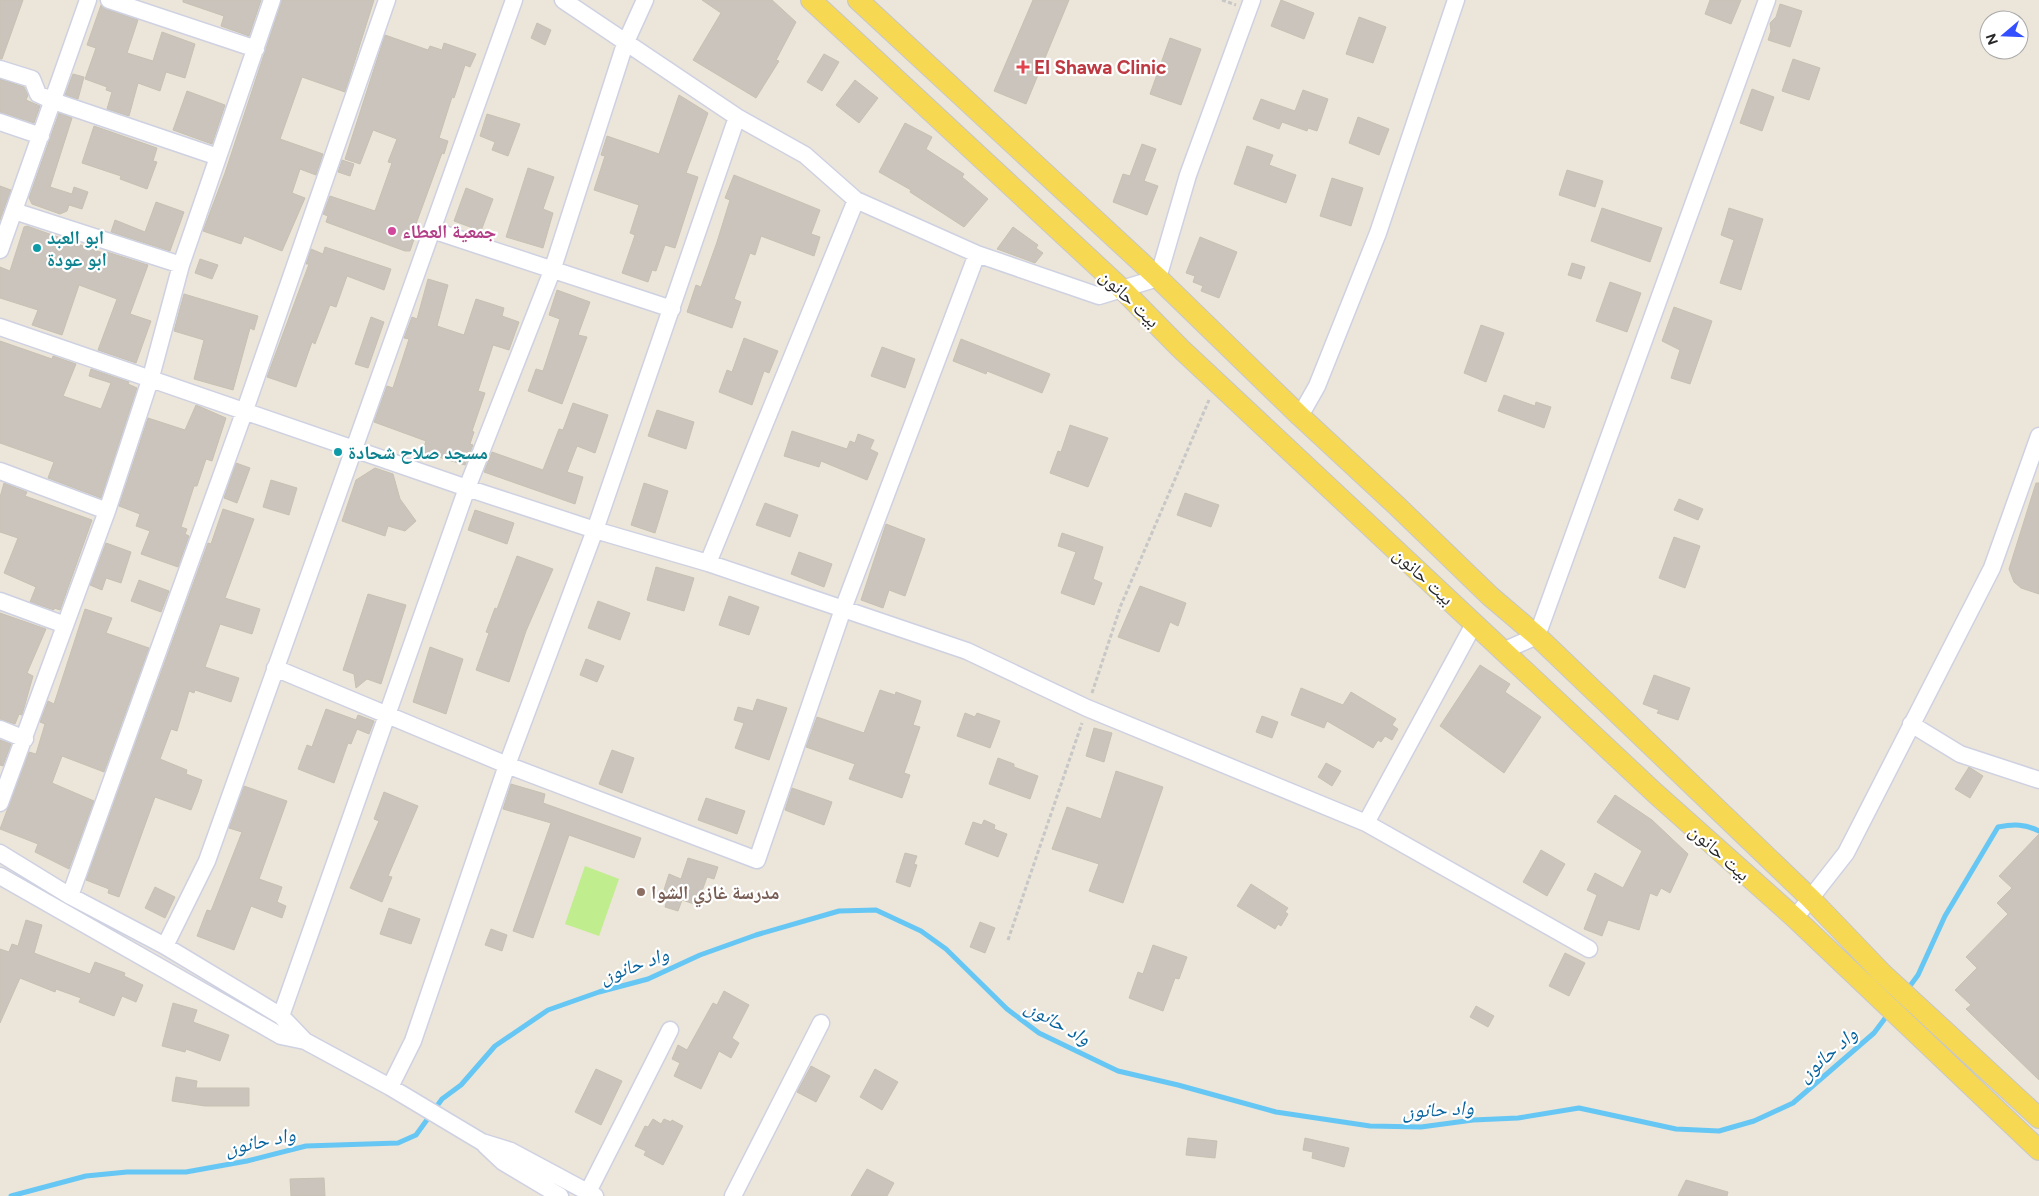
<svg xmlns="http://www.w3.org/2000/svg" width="2039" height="1196" font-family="Figtree,'Noto Naskh Arabic',sans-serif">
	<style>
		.pitch { fill: #c0ed8d }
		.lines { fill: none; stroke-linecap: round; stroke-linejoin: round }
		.stream { stroke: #66c7f4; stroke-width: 5 }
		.building { fill: #cac4bc; stroke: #c7c1b3 }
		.minor-casing { stroke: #ced1e2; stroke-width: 19 }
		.major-casing { stroke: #c7c7c7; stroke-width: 22 }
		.path { stroke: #c7c7c7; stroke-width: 3; stroke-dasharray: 4 2.5; stroke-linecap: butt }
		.minor { stroke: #fff; stroke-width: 16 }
		.major { stroke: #f7d853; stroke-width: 20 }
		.health-dot { fill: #e0444e; stroke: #fff; stroke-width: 2 }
		.hotel-dot { fill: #d1479c; stroke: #fff; stroke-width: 2 }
		.culture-dot { fill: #0f9aa8; stroke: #fff; stroke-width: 2 }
		.education-dot { fill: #8d6e63; stroke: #fff; stroke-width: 2 }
		.labels { text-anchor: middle; stroke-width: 4.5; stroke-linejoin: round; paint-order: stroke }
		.health-label { font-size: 19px; font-weight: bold; fill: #be3a42; stroke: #fff; text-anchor: start }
		.hotel-label { font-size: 19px; font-weight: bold; fill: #b23c85; stroke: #fff; text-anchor: start }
		.culture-label { font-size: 19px; font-weight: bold; fill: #0d838f; stroke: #fff; text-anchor: start }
		.street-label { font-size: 19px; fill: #282828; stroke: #fff }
		.education-label { font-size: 19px; font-weight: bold; fill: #785e54; stroke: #fff; text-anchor: start }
		.water-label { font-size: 20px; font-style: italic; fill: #07639e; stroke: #fff }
	</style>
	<rect width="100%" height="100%" fill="#ece5d9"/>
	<path class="pitch" d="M585 866 619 879 599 936 565 924Z"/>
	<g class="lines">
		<path class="stream" d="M1907 990 1918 975 1945 916 1998 827C2014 824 2025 824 2039 831
			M11 1196 86 1176 127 1172H186L247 1161 306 1146 398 1143 416 1135 442 1099 461 1085 495 1046 548 1010 599 992 648 979 700 955 756 935 839 911 876 910 921 931 946 949 1007 1009 1039 1033 1118 1071 1178 1085 1276 1112 1370 1126 1421 1127 1473 1120 1518 1118 1579 1108 1676 1129 1719 1131 1754 1121 1793 1103 1874 1033 1889 1013"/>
	</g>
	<path class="building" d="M0 0H23L2 59H0Z
		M183 0H261L249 36 221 26 224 16 183 2Z
		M282 0H374L345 92 302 77 280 139 323 154 316 175 300 169 292 193 305 198 282 251 244 236 241 244 203 231 225 173Z
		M702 0H772L796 22 776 60 779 61 756 98 693 60 721 13Z
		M1033 0H1069L1026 104 994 91Z
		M1281 0 1314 13 1304 39 1271 26Z
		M1710 0H1741L1731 24 1705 14Z
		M1780 4 1802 11 1790 47 1768 40 1771 31 1770 23 1776 17Z
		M101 5 106 9 138 20 127 53 153 61 162 32 195 44 185 78 166 72 160 91 138 83 129 116 107 109 112 92 106 90 107 87 85 79 96 48 87 45Z
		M1359 17 1386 27 1373 63 1346 54Z
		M537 23 551 30 545 45 531 38Z
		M385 35 428 50 430 46 442 50 444 43 476 54 470 67 465 65 454 98 452 97 439 138 448 141 444 154 442 153 416 224 419 225 410 251H405L326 222 328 216 323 214 330 196 375 211 392 163 388 162 397 139 373 130 360 164 345 159Z
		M1170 38 1201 49 1181 105 1150 94Z
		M824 54 839 62 822 91 807 82Z
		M1793 59 1820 68 1809 100 1782 91Z
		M73 74 84 77 78 99 65 95Z
		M0 79 24 87 28 95 26 100 40 106 34 123 0 112Z
		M855 80 878 98 859 123 836 105Z
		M1752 89 1774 97 1762 131 1740 123Z
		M1303 90 1328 99 1317 131 1308 128 1307 131 1282 122 1279 129 1253 119 1261 99 1295 111Z
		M187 91 225 105 212 144 173 130Z
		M679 95 708 113 686 173 698 177 675 248 665 245 656 271 652 270 648 282 622 273 635 235 630 233 639 205 594 190 605 156 601 155 607 136 659 154Z
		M59 113 72 118 50 187 72 194 74 187 88 192 82 209 69 205 67 211 60 214 32 204 29 198Z
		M487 114 520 124 508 156 492 150 495 142 480 136Z
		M1358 117 1389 129 1379 155 1349 143Z
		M905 123 932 137 926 149 964 174 962 177 988 199 964 227 910 192 911 190 879 172Z
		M94 126 157 148 153 161 157 162 147 189 120 179 121 176 82 163Z
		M1142 144 1156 149 1144 181 1158 186 1147 215 1113 202 1123 174 1130 176Z
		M1247 146 1273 155 1269 165 1296 175 1286 203 1234 184Z
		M342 160 354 164 350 176 338 172Z
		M528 168 554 177 543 209 553 213 543 248 506 237Z
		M1567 170 1603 181 1595 207 1559 195Z
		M734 175 820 210 811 234 820 237 814 256 761 236 755 255 750 253 734 299 741 302 732 328 687 312 696 285 701 287 717 242 730 200 725 198Z
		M1332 178 1363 188 1351 226 1320 216Z
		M0 186 11 190 0 220Z
		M466 188 493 199 481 231 454 221Z
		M156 202 184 212 170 251 111 232 115 220 145 232Z
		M1602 208 1662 228 1650 262 1591 241Z
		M1729 208 1763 219 1741 290 1720 283 1734 240 1721 235Z
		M27 226 103 253 104 251 148 265 130 314 151 321 136 363 98 350 117 299 79 285 62 335 32 325 38 310 0 298V267L10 271 24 227Z
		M1013 227 1038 245 1036 248 1043 253 1035 263 997 249Z
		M1200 237 1237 252 1219 298 1201 291 1203 286 1193 282 1195 276 1186 273Z
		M325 247 391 269 384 290 347 276 336 307 330 305 315 344 312 342 296 387 267 377 309 264H306L311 249 323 254Z
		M200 259 218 265 212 279 195 273Z
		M1572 263 1585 267 1581 279 1568 275Z
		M428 279 448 285 437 326 464 335 476 299 504 308 502 316 519 322 509 350 493 345 478 391 485 393 472 431 474 432 470 444 473 445 465 465 422 452 426 441 374 422 387 386 393 388 409 339 404 338 412 317 417 319Z
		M1610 282 1641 293 1627 332 1596 321Z
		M557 290 590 302 578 335 587 337 562 404 528 391 536 369 543 371 560 319 549 315Z
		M184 294 258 316 254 330 250 328 233 390 194 379 204 340 174 331Z
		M1674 307 1712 321 1690 384 1671 378 1680 350 1662 341Z
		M371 317 384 322 368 368 355 364Z
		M1481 325 1504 333 1486 382 1464 373Z
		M744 338 778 351 769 373 764 371 752 405 719 392 727 370 732 372Z
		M961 339 1050 374 1042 393 987 371 986 374 953 361Z
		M0 341 52 359 53 356 76 364 63 396 101 409 111 383 89 376 91 369 129 382 128 384 137 388 101 498 48 478 54 462 0 443Z
		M882 347 915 359 905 388 871 376Z
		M1504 395 1535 406 1536 402 1551 407 1544 428 1498 411Z
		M573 403 608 415 595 453 577 446 567 472 583 477 575 504 484 472 492 452 543 470 559 429 563 430Z
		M196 405 226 418 212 461 206 459 197 486H194L181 527 187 529 185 534 189 536 178 567 141 554 150 531 136 526 140 514 119 506 148 418 185 430Z
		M657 410 694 422 686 449 648 436Z
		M1070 425 1108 438 1088 487 1050 473 1058 451 1061 452Z
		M792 431 847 449 850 441 855 443 858 434 874 440 870 449 878 453 867 480 821 461 819 467 784 456Z
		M236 463 250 468 237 503 224 498Z
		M375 468 393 474 400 499 416 521 405 531 388 526 385 536 342 521 356 480Z
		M271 480 297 488 289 515 263 507Z
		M4 483 27 492 25 496 92 520 60 610 54 608V610L30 602 36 587 4 573 18 538 0 532V497Z
		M644 483 668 491 655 533 631 525Z
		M2036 483H2039V594L2021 588 2014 582 2009 569Z
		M1185 493 1219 505 1211 527 1177 515Z
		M1679 499 1703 509 1698 520 1674 510Z
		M765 503 798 515 790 537 756 525Z
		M223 509 254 519 225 598 260 609 252 634 220 624 205 667 239 678 231 702 195 690 194 693 189 691 177 731 171 729 160 759 187 770 186 774 202 780 198 792 191 810 155 797 119 897 108 893 109 889 86 880 208 543 211 544Z
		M475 510 514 523 507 544 468 530Z
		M886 524 925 539 905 596 889 590 883 608 861 600Z
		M1062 533 1103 547 1093 579 1102 583 1094 605 1061 593 1076 552 1058 546Z
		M1674 537 1700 546 1685 588 1659 578Z
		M106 543 131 552 121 583 106 578 102 590 90 585Z
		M799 552 832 564 824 587 791 574Z
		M517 556 553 569 526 631 509 682 476 670 489 633 486 632 495 608 497 609Z
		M656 567 694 578 684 611 647 600Z
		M139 580 169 591 161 612 131 601Z
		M1140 586 1186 603 1178 626 1170 622 1159 652 1118 637Z
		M368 594 406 605 381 684 367 679 356 688 354 674 343 670Z
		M729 596 759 607 749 635 719 625Z
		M598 601 630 613 620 640 588 628Z
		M85 609 112 618 106 633 149 648 104 772 62 756 52 783 94 801 69 869 35 852 38 844 0 829 29 752 36 754 45 724 40 722 48 701 54 704Z
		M0 613 46 629 27 673 33 676 22 715 19 714 15 724 0 719Z
		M430 647 463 659 446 714 413 702Z
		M586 659 604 666 597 682 580 675Z
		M1480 665 1510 684 1505 692 1541 717 1504 773 1440 726Z
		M1654 675 1690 688 1678 720 1657 713 1659 710 1643 704Z
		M1301 688 1343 705 1351 692 1396 719 1392 725 1398 729 1392 740 1385 736 1381 742 1378 740 1373 748 1327 721 1324 728 1291 715Z
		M880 690 895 695 896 692 921 701 913 725 920 727 904 773 910 775 902 798 849 779 855 764 806 747 817 717 864 733Z
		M757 699 787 708 769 760 735 748 744 723 734 720 738 707 753 711Z
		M326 709 356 720 358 715 374 721 369 734 357 729 351 744 348 743 334 783 298 769 307 745 312 747Z
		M965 713 975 717 977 713 1000 721 990 748 957 736Z
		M1262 716 1278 722 1272 738 1256 732Z
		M1094 728 1112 733 1104 762 1086 756Z
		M0 740 11 744 3 766 0 765Z
		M612 750 634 758 622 793 599 784Z
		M998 758 1014 764V767L1038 776 1030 799 989 784Z
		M1326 763 1341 771 1332 786 1318 777Z
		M1969 767 1983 776 1970 798 1955 789Z
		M1116 771 1163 787 1123 903 1089 891 1099 864 1052 849 1067 807 1101 819Z
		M511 784 545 794 543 803 641 838 634 858 569 835 533 938 513 931 551 823 503 809Z
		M244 786 287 801 259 879 282 887 277 902 286 906 282 918 251 906 234 950 197 936 207 910 211 911 242 832 229 828Z
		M792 788 832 802 824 825 785 810Z
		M384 792 418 806 388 876 392 877 382 902 350 888 379 821 374 819Z
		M1615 795 1652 820 1688 854 1670 893 1661 888 1657 896 1650 893 1639 930 1608 920 1602 936 1584 929 1597 895 1587 890 1595 873 1623 888 1642 851 1597 822Z
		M706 798 745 811 737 834 698 820Z
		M984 820 995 825 994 829 1007 834 998 857 965 844 973 822 982 825Z
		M2039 834V1080L1966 1009 1971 1005 1955 990 1977 968 1966 957 2008 914 1997 903 2012 888 1999 876Z
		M1541 850 1565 864 1547 896 1523 882Z
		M905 853 917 856 914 864 917 865 910 887 896 882Z
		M688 858 718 867 714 879 707 877 697 905 682 900 678 911 665 907 668 895 663 893 669 874 681 879Z
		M1251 884 1288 908 1285 912 1288 914 1281 926 1278 924 1275 929 1237 906Z
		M155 887 175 897 165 918 145 908Z
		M389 908 420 919 411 944 380 934Z
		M26 920 42 925 34 953 90 974 95 962 125 973 124 976 143 985 136 1002 122 996 114 1016 79 1002 81 998 56 989 55 992 20 978 0 1023V949L9 952 12 944 18 946Z
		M980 922 995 928 985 953 970 947Z
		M491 929 507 935 502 951 485 945Z
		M1153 945 1187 957 1179 979 1175 978 1163 1011 1129 998 1138 972 1143 974Z
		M1565 953 1585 963 1569 996 1549 986Z
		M724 991 749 1005 732 1038 739 1043 731 1058 719 1051 701 1089 674 1076 680 1063 672 1059 678 1045 687 1050 713 1003 717 1005Z
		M173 1003 197 1010 193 1022 229 1035 220 1061 186 1049 185 1052 162 1046Z
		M1476 1006 1494 1016 1488 1027 1470 1017Z
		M811 1066 830 1076 816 1102 797 1092Z
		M596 1069 622 1081 601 1125 575 1112Z
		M875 1069 898 1082 882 1110 860 1097Z
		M176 1077 197 1081 196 1088H249V1106H205L172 1101Z
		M653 1119 661 1124 664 1119 671 1122 672 1120 683 1126 663 1165 644 1155 646 1151 635 1146 645 1126 648 1127Z
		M1188 1138 1217 1141 1215 1158 1186 1155Z
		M1305 1138 1349 1148 1344 1167 1312 1158 1313 1152 1303 1150Z
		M867 1169 894 1183 887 1196H851Z
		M324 1178 325 1196H291L290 1179Z
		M1686 1180 1728 1192 1727 1196H1678Z"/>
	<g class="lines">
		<g class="minor-casing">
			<path id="minor" d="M109 0 256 49
				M563 0 737 117 805 155 856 200 977 254 1099 296 1158 278 1188 175 1252 0
				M0 69 32 79 38 94 53 101 218 157
				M0 122 41 136
				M14 211 181 265
				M432 230 672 309
				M0 250 88 0
				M0 327 467 488 595 530 708 563 967 651 1087 708 1366 823
				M1300 416 1317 386 1378 233 1456 0
				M0 471 107 511
				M708 563 856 200
				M0 601 65 625
				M1474 624 1366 823 1589 949
				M1503 651 1537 636 1767 0
				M275 668 507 765 757 860 843 609 977 254
				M1911 724 1960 754 2039 780
				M0 729 25 739
				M0 803 107 511 151 377 181 265 272 0
				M0 853 70 896 165 946 281 1016 305 1041
				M0 876 281 1036 305 1041 390 1087 482 1142 511 1151 595 1196
				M70 896 245 410 387 0
				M1795 918 1846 853 1992 568 2039 436
				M165 946 207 861 514 0
				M281 1016 467 488 552 271 625 44 645 0
				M390 1087 413 1041 507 765 595 530 737 117
				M485 1145 503 1162 560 1196
				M588 1192 670 1030
				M733 1196 821 1023"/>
		</g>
		<g class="major-casing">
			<path id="major" d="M811 0 1122 289 1180 348 1655 793 1795 918 2039 1150
				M858 0 1158 278 1300 416 1396 505 1490 596 1537 636 1810 898 1882 973 2039 1118"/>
		</g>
		<path class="path" d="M1222 0 1236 5
			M1092 693 1121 605 1209 400
			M1008 940 1082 723"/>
		<use href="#minor" class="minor"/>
		<use href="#major" class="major"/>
	</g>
	<path class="health-dot" d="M1020.5 59.5h5v5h5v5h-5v5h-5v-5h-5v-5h5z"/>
	<circle class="hotel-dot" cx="392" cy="231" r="5"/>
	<g class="culture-dot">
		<circle cx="37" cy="248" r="5"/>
		<circle cx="338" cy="452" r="5"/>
	</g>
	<circle class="education-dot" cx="641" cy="892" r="5"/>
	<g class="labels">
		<g class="health-label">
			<text x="1034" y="74">El Shawa Clinic</text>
		</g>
		<g class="hotel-label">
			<text x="402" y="238">جمعية العطاء</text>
		</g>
		<g class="culture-label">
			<text x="47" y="244">ابو العبد<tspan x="47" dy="22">ابو عودة</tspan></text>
			<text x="348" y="459">مسجد صلاح شحادة</text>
		</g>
		<g class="street-label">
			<text transform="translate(1130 298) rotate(44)" y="7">بيت حانون</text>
			<text transform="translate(1424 576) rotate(43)" y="7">بيت حانون</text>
			<text transform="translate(1720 852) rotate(42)" y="7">بيت حانون</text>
		</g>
		<g class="education-label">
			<text x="651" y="899">مدرسة غازي الشوا</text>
		</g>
		<g class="water-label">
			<text transform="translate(634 965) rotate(-20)" y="7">واد حانون</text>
			<text transform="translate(1058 1022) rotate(30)" y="7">واد حانون</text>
			<text transform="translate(1827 1054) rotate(-41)" y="7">واد حانون</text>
			<text transform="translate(1438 1109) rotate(-3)" y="7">واد حانون</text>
			<text transform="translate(260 1141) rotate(-12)" y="7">واد حانون</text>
		</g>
	</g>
	<g transform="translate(2004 35) rotate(251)"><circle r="24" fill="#ffffff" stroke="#a9a9a9"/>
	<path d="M0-4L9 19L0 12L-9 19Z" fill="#334fff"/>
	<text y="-8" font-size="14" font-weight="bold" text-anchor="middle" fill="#282828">N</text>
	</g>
</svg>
